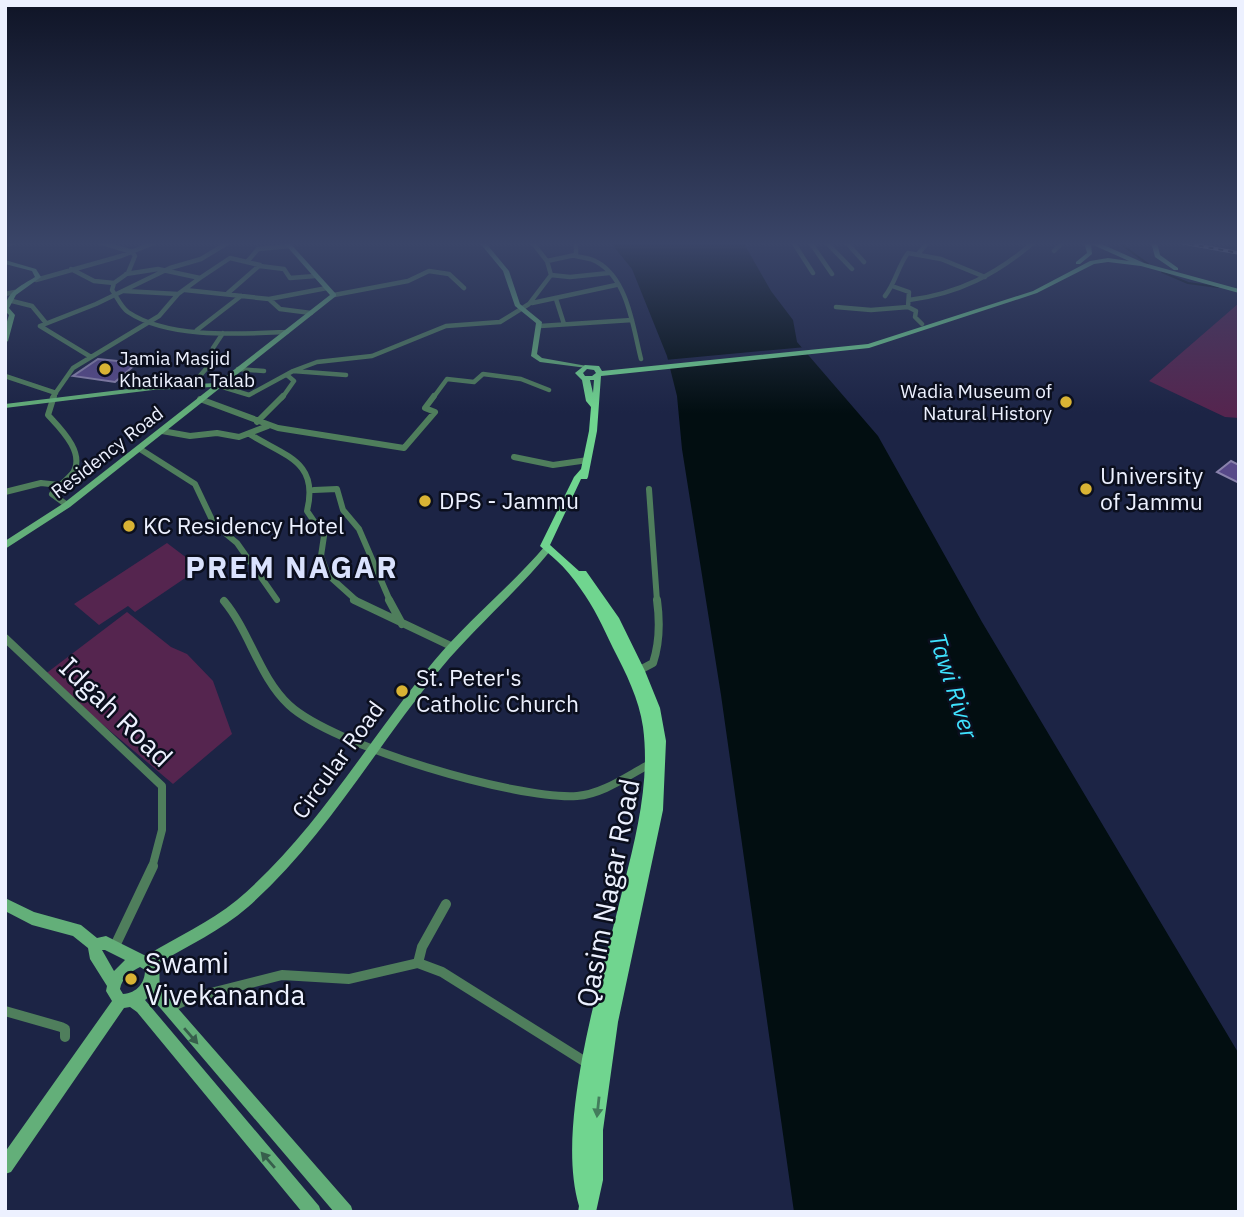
<svg xmlns="http://www.w3.org/2000/svg" width="1244" height="1217" font-family="'IBM Plex Sans',sans-serif">
	<style>
		.green { fill: #55254f }
		.water { fill: #020e11 }
		.pier { fill: #1c2445 }
		.lines { fill: none; stroke-linecap: round; stroke-linejoin: round }
		.stream { stroke: #020e11; stroke-width: 2 }
		.building { fill: #574989; stroke: #8982ac; stroke-width: 2 }
		.street-far3 { stroke: #4f7e5c; stroke-width: 4.5 }
		.street-far2 { stroke: #4f7e5c; stroke-width: 6 }
		.street-far1 { stroke: #4f7e5c; stroke-width: 8 }
		.street { stroke: #4f7e5c; stroke-width: 10 }
		.secondary { fill: #63af79; fill-rule: evenodd }
		.primary { fill: #70d58f; fill-rule: evenodd }
		.rail-casing { stroke: #afb4c8; stroke-width: 3.5 }
		.rail { stroke: #0b0f1e; stroke-width: 2; stroke-dasharray: 5; stroke-linecap: butt }
		.oneway { fill: #375f4c }
		.oneway2 { fill: #437c5c }
		.poi-dot { fill: #d9b334; stroke: #0b0f1e; stroke-width: 2.5 }
		.labels { text-anchor: middle; stroke-width: 5; stroke-linejoin: round; paint-order: stroke }
		.far-poi-label { font-size: 19px; fill: #edf1ff; stroke: #0b0f1e; text-anchor: start }
		.far-street-label { font-size: 19px; fill: #edf1ff; stroke: #0b0f1e }
		.poi-label { font-size: 23px; fill: #edf1ff; stroke: #0b0f1e; text-anchor: start }
		.street-label { font-size: 23px; fill: #edf1ff; stroke: #0b0f1e }
		.water-label { font-size: 24px; font-style: italic; fill: #3fe2fe; stroke: #0b0f1e }
		.near-street-label { font-size: 28px; fill: #edf1ff; stroke: #0b0f1e }
		.near-poi-label { font-size: 28px; fill: #edf1ff; stroke: #0b0f1e; text-anchor: start }
		.district-label { font-size: 30px; font-weight: bold; letter-spacing: 2px; fill: #dae2fd; stroke: #0b0f1e }
	</style>
	<rect width="100%" height="100%" fill="#1c2445"/>
	<path class="green" d="M1239 303V418L1225 417 1149 381Z
		M167 543 200 568 135 612 128 606 99 625 74 604Z
		M127 612 171 647 187 654 213 681 232 734 173 784 44 675Z"/>
	<path class="water" d="M610 242H743L771 291 793 320 797 342 878 436 982 622 1239 1054V1212H794L721 695 682 449 677 396 667 356 632 269Z"/>
	<path class="pier" d="M806 347 812 354 667 368 665 360Z"/>
	<g class="lines">
		<path class="stream" d="M1118 242 1148 264
			M1162 272 1188 283 1218 287"/>
	</g>
	<path class="building" d="M98 359 137 363 115 382 73 376Z
		M1231 461 1239 465V483L1217 472Z"/>
	<g class="lines">
		<path class="street-far3" d="M99 242 132 252 135 256 128 273 114 283 112 290C117 297 121 307 128 312 168 339 240 334 287 332
			M576 242V256C583 258 591 258 597 262 628 279 633 328 641 359
			M793 242 813 273
			M810 242 832 274
			M826 242 852 269
			M846 242 864 262
			M5 245 16 242
			M1054 251 1063 242
			M918 254 928 242
			M547 261 575 255
			M247 262 258 249 290 246
			M260 266 284 269 290 278 315 276
			M71 269 94 281 114 283
			M126 274 158 269 200 278 230 258 260 265 228 293
			M551 275 570 277 609 273
			M36 280 121 256 156 242
			M185 290 269 299 280 309 311 313
			M124 291 178 294
			M5 294 15 292
			M334 295 408 281 429 271 449 274 464 288
			M885 296C896 282 898 266 908 253L941 259 985 277
			M269 299 327 288
			M556 299 564 324
			M909 300C958 294 997 274 1034 242
			M12 301 32 306 46 323
			M532 303 616 285
			M836 307 871 310 908 307 909 292 892 286
			M908 307 916 311 915 317 922 324
			M540 326 632 320
			M197 330 241 296
			M91 357 40 326 96 304 170 268 201 259 229 242
			M238 369 264 371
			M346 375 293 371 317 362 372 356 446 326 500 322 529 304 551 275 547 261 532 242
			M5 376 56 393
			M192 385 211 363 213 348 223 333
			M216 385 249 395 293 371
			M52 398 73 368 159 316 178 294 200 278
			M282 398 294 381 287 375
			M433 398 447 379 474 382 483 374 521 379 549 390"/>
		<path class="street-far2" d="M54 396 48 415C60 428 87 454 72 474 66 481 58 486 52 494L67 505
			M200 399 278 428 404 448 435 412 425 408 434 396
			M257 422 283 396
			M162 431 190 436 217 433 239 437 268 426
			M251 435C287 457 319 462 307 511L324 536 321 556 328 575 357 601
			M140 449 195 484 214 524 237 543 277 600
			M514 457 553 465 588 460
			M649 489 657 601
			M314 490 337 489 343 510 359 529 390 601
			M5 492 41 483 59 485"/>
		<path class="street-far1" d="M354 600 453 647
			M389 600 402 624
			M224 601C250 632 259 677 289 705 333 746 517 800 577 796 603 794 627 776 650 764
			M5 638 162 786V830L152 868
			M636 672 653 663C660 642 660 622 657 600"/>
		<path class="street" d="M114 948 153 866
			M418 963 422 947 446 904
			M169 1008 191 998 282 975 349 979 418 963 442 972 587 1063
			M5 1011 61 1027 65 1029V1037"/>
		<path class="secondary" d="M283 242H289L336 294V296L70 507 5 549V541L64 503 212 387 153 390 5 408V404L153 386 217 383 330 295Z
			M479 242H485L509 271 520 304 542 322 537 354 542 358 587 366V368L540 362 531 356 536 323 515 306 503 271Z
			M5 260 36 269 41 277 16 295 9 308 15 315 8 341 5 343V328L9 315 5 311C5 292 21 286 35 277L32 271 5 264Z
			M548 545 551 546 552 548 551 550C517 592 476 626 442 667 376 746 326 838 248 907 221 931 188 945 158 964 161 973 158 980 161 989L351 1206 353 1212H334L150 996 145 1000 319 1206 321 1212H302L137 1012 130 1007 124 1008 11 1172 5 1174V1152L112 1001 106 991 107 986 90 959 88 948 73 936 32 925 5 911V898L34 912 81 925 97 938 106 936 146 956C176 937 209 923 237 900 316 833 368 740 434 661 468 620 510 587 545 546ZM102 950H105L125 960 114 971ZM140 967 145 970C145 983 137 993 123 994L120 989C122 978 130 972 140 967Z"/>
		<path class="primary" d="M1084 242H1097L1144 263 1239 289V293L1141 266 1108 262 1094 264 1037 293 869 348 601 376 597 431 588 477 587 479H581L550 545 579 571H586L619 618 645 671 660 708 666 741 663 810 618 1022 603 1130V1180L596 1212H578L579 1206C566 1162 574 1104 582 1059 593 1000 610 942 624 884 637 833 650 780 643 727 639 699 626 673 613 648 603 627 594 607 580 588 573 578 565 568 556 560 551 555 545 551 540 546L574 477 581 469 589 431 591 407 586 401 582 380 575 373 585 365 599 366 602 371 868 344 1033 291 1090 261 1108 258 1129 261 1091 244 1092 254 1080 264H1076V262L1087 253ZM587 369 594 370 596 373 592 376H585L583 373ZM590 380H594L593 393Z
			M1151 242H1157L1160 255 1178 268V270H1174L1155 257Z"/>
		<g class="rail-casing">
			<path id="rail" d="M1179 242 1239 253"/>
		</g>
		<use href="#rail" class="rail"/>
	</g>
	<defs><path id="oneway-solid" d="M-6-.8H1V-3.2L6.5 0L1 3.2V.8H-6Z" transform="scale(1.75)"/></defs>
	<g class="oneway">
		<use href="#oneway-solid" transform="translate(191 1036) rotate(49)"/>
		<use href="#oneway-solid" transform="translate(268 1160) rotate(-131)"/>
	</g>
	<use class="oneway2" href="#oneway-solid" transform="translate(598 1107) rotate(96)"/>
	<linearGradient id="sky" x2="0" y2="1"><stop stop-color="#0f1426"/><stop offset="0.59" stop-color="#3a4568"/><stop offset="1" stop-color="#3a4568" stop-opacity="0"/></linearGradient>
	<rect width="1244" height="413" fill="url(#sky)"/>
	<g class="poi-dot">
		<circle cx="105" cy="369" r="7"/>
		<circle cx="1066" cy="402" r="7"/>
		<circle cx="1086" cy="489" r="7"/>
		<circle cx="425" cy="501" r="7"/>
		<circle cx="129" cy="526" r="7"/>
		<circle cx="402" cy="691" r="7"/>
		<circle cx="131" cy="979" r="7"/>
	</g>
	<g class="labels">
		<g class="far-poi-label">
			<text x="119" y="365">Jamia Masjid<tspan x="119" dy="22">Khatikaan Talab</tspan></text>
			<text x="1052" y="398" text-anchor="end">Wadia Museum of<tspan x="1052" dy="22">Natural History</tspan></text>
		</g>
		<g class="far-street-label">
			<text transform="translate(107 452) rotate(-38)" y="7">Residency Road</text>
		</g>
		<g class="poi-label">
			<text x="1100" y="484">University<tspan x="1100" dy="26">of Jammu</tspan></text>
			<text x="439" y="509">DPS - Jammu</text>
			<text x="143" y="534">KC Residency Hotel</text>
			<text x="416" y="686">St. Peter's<tspan x="416" dy="26">Catholic Church</tspan></text>
		</g>
		<g class="street-label">
			<text transform="translate(338 760) rotate(-54)" y="8">Circular Road</text>
		</g>
		<g class="water-label">
			<text transform="translate(953 686) rotate(72)" y="8">Tawi River</text>
		</g>
		<g class="near-street-label">
			<text transform="translate(116 712) rotate(44)" y="10">Idgah Road</text>
			<text transform="translate(608 893) rotate(-79)" y="10">Qasim Nagar Road</text>
		</g>
		<g class="near-poi-label">
			<text x="145" y="973">Swami<tspan x="145" dy="32">Vivekananda</tspan></text>
		</g>
		<g class="district-label">
			<text x="292" y="578">PREM NAGAR</text>
		</g>
	</g>
	<rect width="1244" height="1217" fill="none" stroke="#edf1ff" stroke-width="14"/>
</svg>
